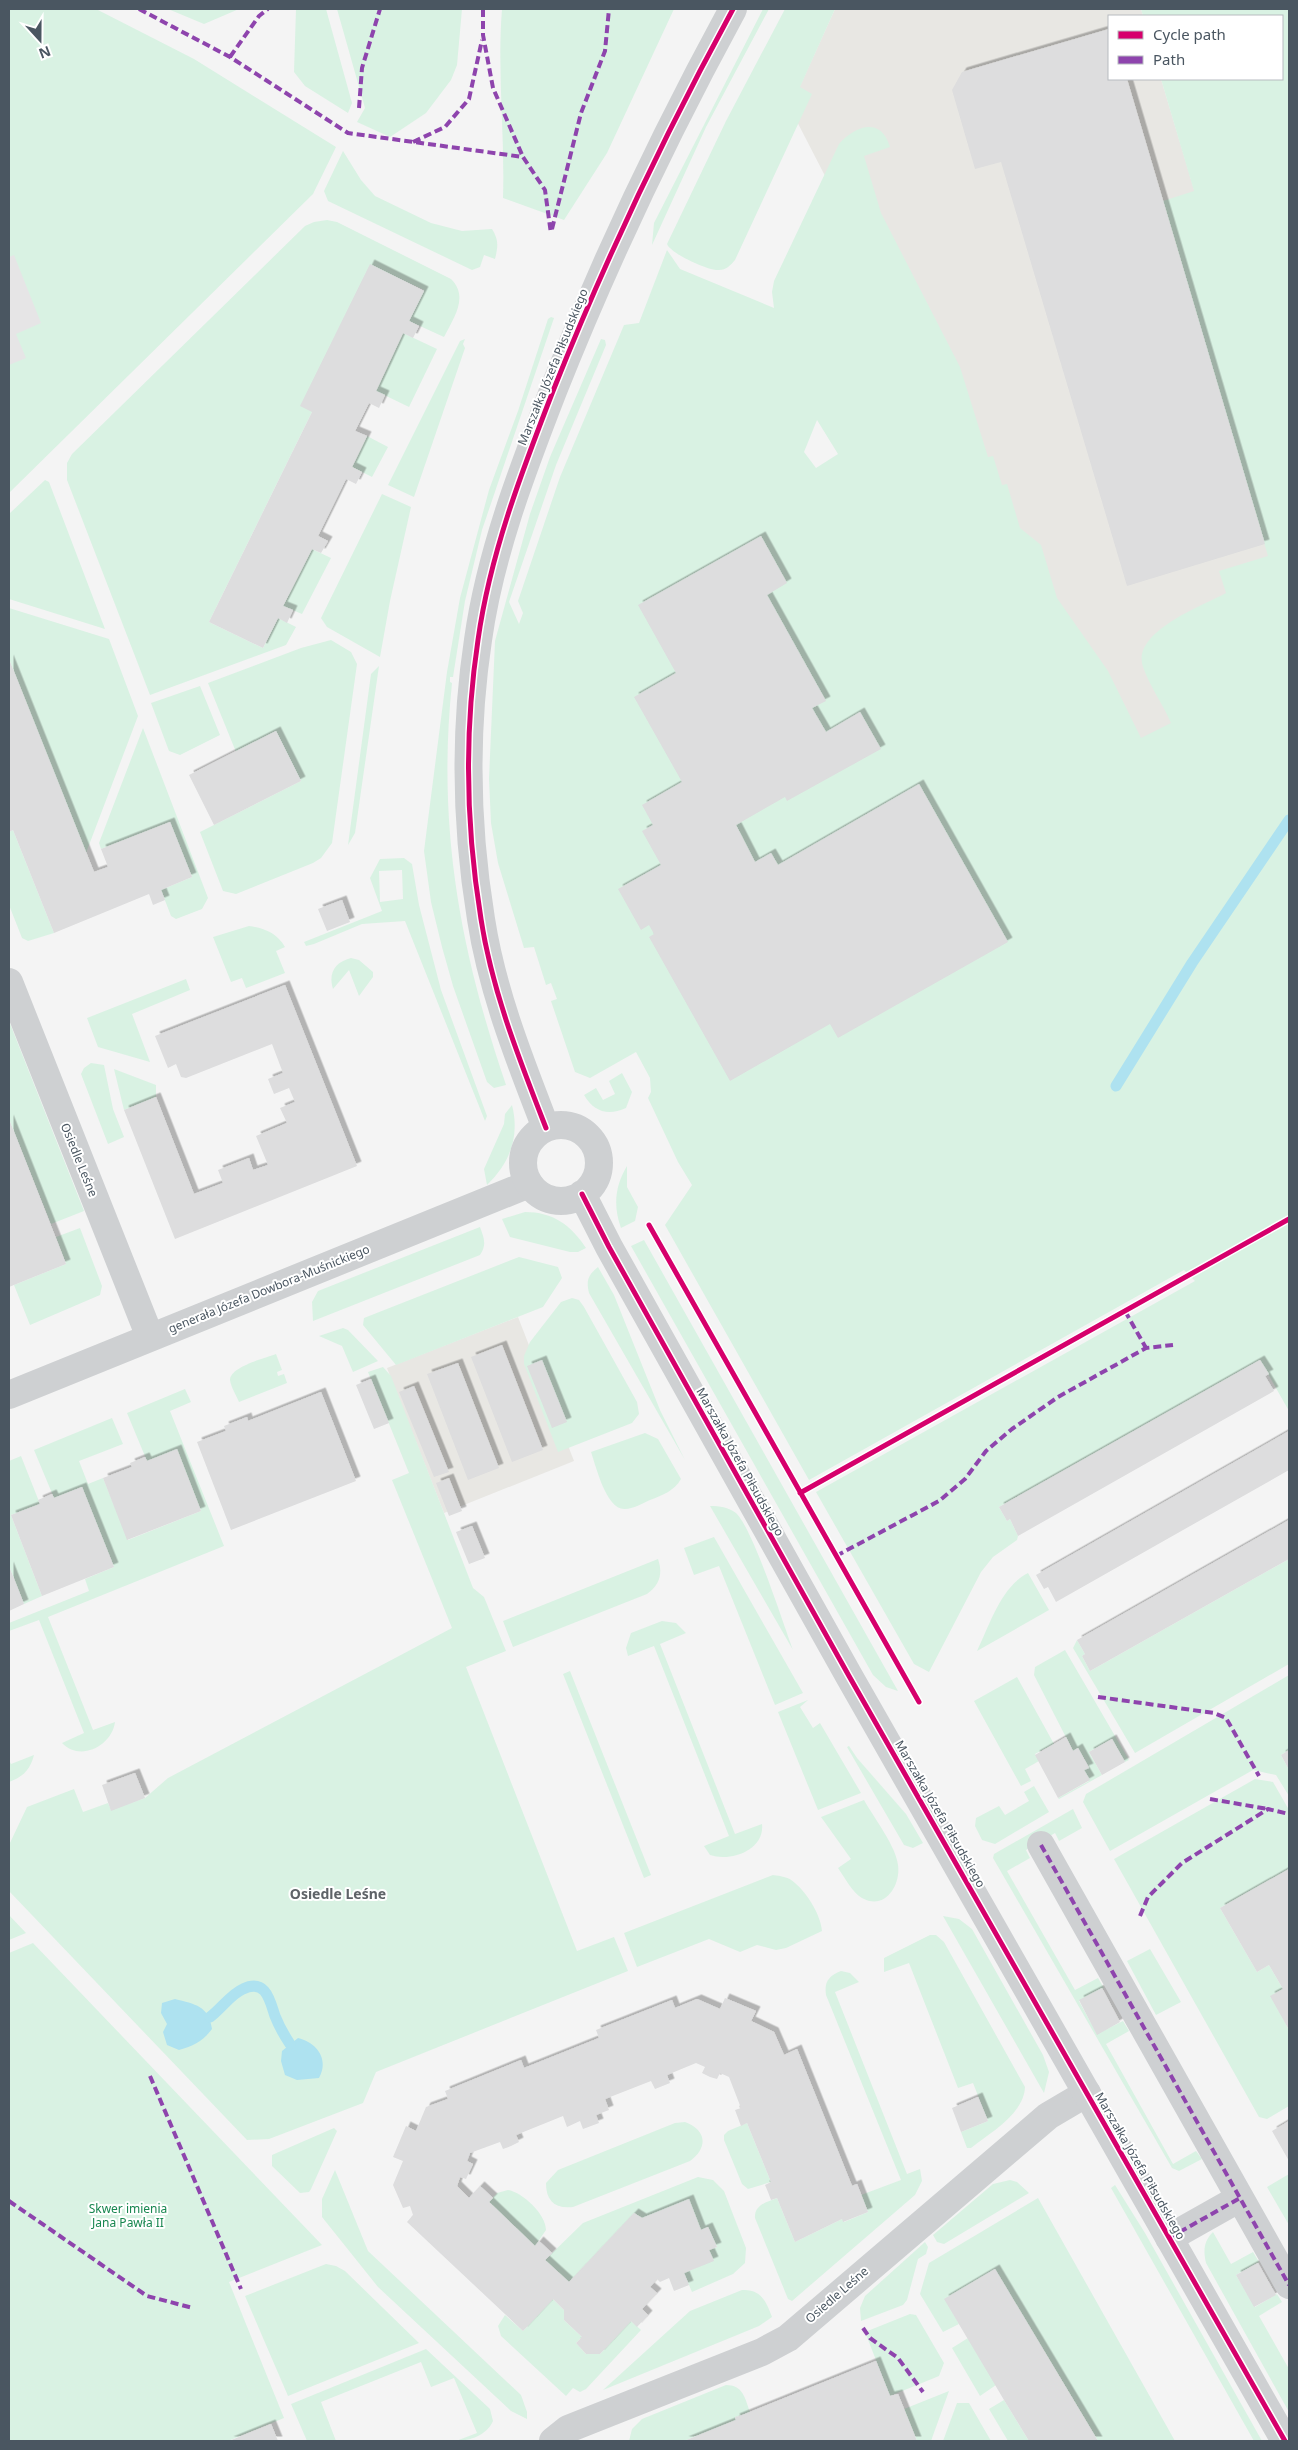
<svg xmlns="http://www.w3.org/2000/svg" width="1298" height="2450" font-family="'Noto Sans',sans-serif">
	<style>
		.commercial { fill: #e8e7e3 }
		.education { fill: #e6e5e6 }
		.green { fill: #d9f2e3; fill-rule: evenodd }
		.water { fill: #aee2f0 }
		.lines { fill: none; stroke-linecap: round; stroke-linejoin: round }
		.stream { stroke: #aee2f0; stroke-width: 11 }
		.building { fill: #ddddde; filter: url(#shadow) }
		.minor { stroke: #ced0d2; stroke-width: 28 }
		.tertiary { stroke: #ced0d2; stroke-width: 28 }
		.quiet { stroke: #8e44ad; stroke-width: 4; stroke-dasharray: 8 4; stroke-linecap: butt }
		.cycleway-casing { stroke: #fff; stroke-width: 8 }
		.cycleway { stroke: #d6006c; stroke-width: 5 }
		.labels { text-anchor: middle; stroke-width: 4; stroke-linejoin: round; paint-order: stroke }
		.street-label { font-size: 12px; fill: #4a5661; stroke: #fff }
		.park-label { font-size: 12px; fill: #17864f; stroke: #fff }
		.neighbourhood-label { font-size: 14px; font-weight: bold; fill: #5f6368; stroke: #fff }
	</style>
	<defs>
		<filter id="shadow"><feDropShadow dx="4.5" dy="-4.5" stdDeviation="0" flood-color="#0004"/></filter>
	</defs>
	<rect width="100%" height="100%" fill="#f4f4f4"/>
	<path class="commercial" d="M835 9H1141L1143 16H1109V79H1161L1289 507 1213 928 790 108Z
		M518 1317 574 1461 444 1513 387 1368Z"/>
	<path class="education" d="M9 193 79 333 9 405Z"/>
	<path class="green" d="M9 9H96L194 59 336 147 313 194 9 493V365L26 358 16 334 41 323 14 255 9 257Z
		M168 9H239L204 24Z
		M296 9H326L352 103 348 113 305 86 294 72Z
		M337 9H462L457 65 451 80 426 113 390 137 357 122 365 108Z
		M502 9H674L607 153 564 220 503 198C505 135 497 72 502 9Z
		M763 9H769L706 127 652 245 654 223Z
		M785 9H835L800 87 812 94 735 260C731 265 726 270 719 270 708 271 670 253 667 244L726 121Z
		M1141 9H1289V1411L1260 1360 999 1507 1007 1521 1010 1519 1018 1536 1017 1540 993 1557 981 1572 929 1672 914 1664 816 1492 1195 1281 1184 1270 809 1480 665 1225 692 1185 678 1162 648 1098 651 1092 650 1078 636 1052 590 1078 575 1072 551 1001 557 999 551 983 546 985 534 947 524 948 498 863 491 823 489 779 495 641 530 514 550 457 601 339 605 340 606 345 556 465 509 602 519 624 523 613 518 601 560 477 624 325 639 323 667 250 680 269 774 308 772 292 774 281 839 144C856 125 881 117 890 147L864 156 881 213 960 367 988 457 993 456 1002 485 1007 484 1020 528 1041 545 1057 598 1108 671 1141 738 1171 723C1163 704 1150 687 1143 667 1131 632 1202 606 1226 593L1219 571 1268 556 1163 201 1194 191 1161 79H1282V16H1143ZM817 420 838 454 816 468 804 452Z
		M343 151 361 180 375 196 431 223 462 231 492 229C499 240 498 247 495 259L484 255 480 267 472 270 328 201 324 191Z
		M327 220 337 222 451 279C469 297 454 317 444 337L409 321 424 290 370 265 312 412 209 622 263 648 278 618 296 627 286 645 150 695 67 480V463L72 454 305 226 314 222Z
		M551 317 554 318 482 530 465 601 453 677H450V682L452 683C437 827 460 950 506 1085L494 1088 487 1082 453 986 442 947 431 902 424 851 447 672 460 598 489 490 518 411 548 319Z
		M403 333 437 349 409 407 376 391Z
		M465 339 463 344 465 348 414 497 388 485 460 341Z
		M367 436 388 447 372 477 352 467Z
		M45 480 49 482 105 629 9 599V514Z
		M382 494 411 507 390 601 380 657 327 627 321 618Z
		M312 549 331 558 302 614 283 606Z
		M9 608 109 639 138 716 86 853 9 659Z
		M331 640 351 652 357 664 332 843 321 858 313 863 236 894 223 891 200 832 301 781 276 731 236 752 208 683 301 648Z
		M379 666 355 833 348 845 371 674Z
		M200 686 220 735 180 755 169 751 151 703Z
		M143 728 208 898 202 909 176 919 171 916 161 890 192 877 170 822 101 849 99 843Z
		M13 830 54 933 28 941 22 938 9 905V832Z
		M404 858 412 864 419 905 441 990 487 1116 485 1121 405 921 362 924 314 944 306 946 304 942 382 911 370 878 380 859ZM402 870 403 899 380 902 379 871Z
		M249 926C264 928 277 933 285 947L276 951 285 973 246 988 242 978 231 982 213 937Z
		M351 958 359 960 373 972V977L359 996 349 970 333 989C328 973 335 962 351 958Z
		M186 979 190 990 132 1014 150 1062 98 1047 87 1018Z
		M9 1021 84 1211 51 1224 9 1119Z
		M91 1063 104 1065 113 1109 124 1137 108 1144 81 1074 84 1068Z
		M114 1069 156 1085V1097L124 1110Z
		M622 1073 632 1092 626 1108C608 1116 594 1112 584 1095L596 1088 603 1100 615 1094 609 1081Z
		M512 1105C520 1136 510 1163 487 1185L484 1169 504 1124 505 1114Z
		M627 1166V1187L638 1207 635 1221 621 1228C613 1206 615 1186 627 1166Z
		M525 1212C553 1212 571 1225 586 1248L578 1252H570L510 1237 502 1219Z
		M480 1227C484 1238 487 1245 480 1255L313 1321 312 1302 318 1291Z
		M80 1228 102 1286 100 1295 30 1325 14 1285 66 1264 56 1237Z
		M644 1240 898 1691 886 1687 873 1675 631 1246Z
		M519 1257 558 1267 562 1278 543 1307 396 1365 363 1325 364 1318Z
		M598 1267 614 1295 660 1410 685 1460 589 1293C586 1281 588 1275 598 1267Z
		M572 1298 579 1300 584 1307 637 1402 639 1414 632 1423 558 1452 524 1364V1356L530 1342 561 1302Z
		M343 1328 348 1330 378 1361 353 1372 342 1346 319 1336Z
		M276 1354 282 1370 277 1372 278 1376 284 1374 287 1383 239 1402C236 1395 231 1387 230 1380 230 1367 265 1358 276 1354Z
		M383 1367 391 1376 473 1588 484 1597 506 1651 466 1667 577 1951 614 1937 628 1971 376 2072 363 2103 269 2139 247 2140 9 1891V1845L27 1807 74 1789 83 1812 108 1803 111 1810 145 1798 168 1778 452 1628 392 1480 409 1473 368 1372Z
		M185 1389 191 1402 170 1411 224 1546 48 1617 93 1730 115 1722C112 1746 80 1762 62 1743L84 1733 39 1620 9 1631V1623L89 1591 85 1579 114 1567 82 1487 54 1498 34 1450 112 1418 123 1444 79 1461 88 1484 103 1478 128 1540 201 1511 177 1450 147 1461 127 1413Z
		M645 1433 658 1439 681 1479C674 1491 663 1495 650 1500 643 1503 633 1509 625 1509 606 1510 596 1466 591 1452Z
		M21 1456 40 1504 11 1515 42 1596 24 1604 9 1566V1461Z
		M710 1506C720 1506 728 1507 736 1513 753 1529 783 1623 793 1650Z
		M714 1537 803 1693 775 1705 719 1566 694 1575 684 1548Z
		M658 1559C663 1573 660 1585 647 1594L513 1647 503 1621Z
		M1289 1559V1664L1135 1753 1073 1648 1077 1640 1085 1654 1082 1656 1090 1671Z
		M1028 1573 1049 1610 977 1651C990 1624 1001 1587 1028 1573Z
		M662 1621 676 1623 686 1633 660 1644 735 1834 762 1824C765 1850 731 1862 710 1855L704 1846 729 1836 654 1646 628 1656 626 1648 631 1633Z
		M1065 1650 1129 1760 1125 1762 1112 1739 1089 1752 1102 1775 1059 1799 1058 1798 1089 1781 1084 1770 1089 1767 1078 1748 1073 1751 1034 1675 1035 1667Z
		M570 1671 651 1875 644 1878 563 1674Z
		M1289 1675V1750L1281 1755 1289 1770V1796L1276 1775 1253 1770 1110 1851 1083 1802 1086 1794Z
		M1017 1677 1054 1744 1035 1754 1039 1761 1025 1769 1031 1781 1021 1786 974 1701Z
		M808 1700 800 1707 813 1728 820 1723 861 1793 818 1810 778 1712Z
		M849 1746 857 1758 906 1814 923 1843 913 1848 904 1845 847 1747Z
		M34 1755C30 1770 23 1777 9 1782V1760L11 1764Z
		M1255 1779 1273 1782 1289 1810V1869L1220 1908 1257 1972 1269 1965 1283 1989 1271 1996 1289 2030V2106L1267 2119 1259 2117 1114 1859Z
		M1034 1786 1049 1812 995 1844 982 1840 975 1826 976 1818 999 1806 1005 1815 1029 1801 1024 1792Z
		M864 1800C874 1818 896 1846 898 1865 901 1885 885 1911 862 1898 852 1892 845 1878 838 1868L851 1859 821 1817Z
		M1073 1809 1082 1828 1059 1841 1055 1833 1026 1850 1030 1858 1007 1871 1075 1990 1098 1978 1104 1988 1079 2001 1097 2034 1123 2021 1129 2031 1106 2044 1173 2164 1196 2151 1202 2159 1179 2171 1172 2168 993 1858 994 1854Z
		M773 1875C781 1876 789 1877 795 1883 808 1894 821 1916 822 1931L786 1948 776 1950 757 1945 740 1952 709 1939 637 1967 624 1933Z
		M9 1915 26 1933 9 1940Z
		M943 1916 959 1919 972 1929 1043 2055 1049 2072 1044 2093Z
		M930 1935H936L944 1942 1025 2087C1024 2114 990 2133 971 2148H967L961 2132 988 2121 973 2083 958 2088 909 1963 884 1972V1958Z
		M33 1943 322 2245 229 2282 284 2418 228 2441H9V1953Z
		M1150 1949 1181 2002 1156 2015 1127 1961Z
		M841 1971 850 1973 859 1982 835 1992 907 2174 920 2169 922 2181 915 2195 792 2301 788 2299 755 2218C754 2205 767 2202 777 2198L795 2242 842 2219 844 2222 868 2212 861 2195 901 2180 826 1995C824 1981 829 1976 841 1971Z
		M685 2122C707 2130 708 2148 690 2161L573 2207C555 2209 546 2201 546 2183L558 2170 675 2123Z
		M747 2123 771 2182 748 2189 742 2184 724 2140V2135L728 2131Z
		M334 2128 337 2131 311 2189 309 2192 300 2193 272 2166V2155Z
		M335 2170 368 2251 521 2395 527 2412V2419L511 2411 378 2287 322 2217V2199Z
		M1289 2174V2225L1267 2187Z
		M698 2177 713 2180 724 2191 746 2248 745 2263 733 2274 692 2292 684 2273 713 2260 709 2250 717 2247 708 2227 701 2230 642 2218 634 2213 569 2282 545 2260 583 2223Z
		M1010 2180 1017 2182 1029 2193 944 2244 937 2242 933 2235 993 2184Z
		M1115 2185 1145 2233 1262 2441H1254L1111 2188Z
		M508 2190C522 2192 546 2214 546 2230L535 2246 489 2202 497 2193Z
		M1038 2198 1175 2441H1098L995 2269 945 2299 959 2324 943 2332 920 2294 929 2263Z
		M1213 2232 1231 2264 1253 2252 1259 2262 1236 2275 1255 2307 1277 2294 1282 2302 1259 2316 1289 2369V2412L1206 2263C1203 2250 1204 2241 1213 2232Z
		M925 2242 928 2247 926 2254 918 2259 907 2300 903 2305 861 2321 860 2308 865 2296Z
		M326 2264 336 2266 345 2271 419 2343 288 2396 245 2296Z
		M742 2290C761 2289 766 2301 772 2317L759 2326 603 2390 690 2311Z
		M553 2299 564 2310V2320L582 2337 576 2343 586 2354H600L631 2321 641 2330 586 2389 580 2392 573 2388 566 2396 501 2336 498 2326 505 2315 523 2331Z
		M910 2314 916 2315 944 2363 939 2376 890 2396 865 2332Z
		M968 2338 996 2385 980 2396 952 2348Z
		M426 2349 490 2409 493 2421C487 2435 470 2441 456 2441L477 2433 454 2378 431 2387 421 2362 321 2402 336 2441H307L291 2404Z
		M726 2385C743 2385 745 2398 750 2412L735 2417 736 2420 684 2441H629L632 2429 642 2419Z
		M949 2391 931 2441H917L904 2409Z
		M1004 2400 1029 2441H1008L989 2409Z
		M957 2403H969L991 2441H943Z"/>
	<path class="water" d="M175 1999C195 2004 209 2006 212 2029 203 2041 194 2046 179 2050L167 2045 163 2032 167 2024 161 2013 162 2003Z
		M298 2038C318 2043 329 2060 319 2078L297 2080 285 2075 281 2061 282 2051Z"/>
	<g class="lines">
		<path class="stream" d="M1116 1086 1192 963 1289 820
			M210 2017C221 2009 231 1994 243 1989 266 1978 270 2001 275 2016 279 2026 284 2035 290 2044"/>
	</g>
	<path class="building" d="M1109 29V79H1127L1265 544 1127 586 1001 162 975 169 952 90 962 72Z
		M370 264 424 291 409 321 419 326 413 338 403 333 376 391 385 395 379 408 369 403 355 431 367 436 352 467 362 472 356 484 346 479 318 536 328 541 321 553 312 549 283 606 293 610 287 623 278 618 263 648 209 622 312 412 300 406Z
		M761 536 787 583 767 595 826 701 812 708 826 732 860 712 881 749 787 801 785 797 736 825 755 862 771 853 778 865 919 784 1008 942 838 1038 830 1024 730 1081 649 937 654 934 649 925 641 930 618 889 661 865 642 831 653 825 642 805 682 782 634 697 676 673 638 605Z
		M9 659 94 872 108 867 101 849 170 822 192 877 161 890 165 900 153 905 149 894 54 933 13 830 9 832Z
		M276 731 301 781 214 825 189 775Z
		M342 900 350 922 327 931 318 909Z
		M285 985 357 1166 175 1239 124 1110 156 1097 194 1194 223 1183 218 1170 249 1158 253 1170 268 1165 256 1136 287 1123 280 1108 295 1102 289 1088 274 1094 268 1079 283 1073 272 1044 186 1078 181 1077 176 1064 168 1068 155 1036Z
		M9 1119 66 1264 9 1287Z
		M502 1345 543 1450 512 1462 471 1357Z
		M542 1360 567 1422 552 1428 527 1366Z
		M1260 1360 1269 1374 1265 1376 1274 1391 1018 1536 1010 1519 1007 1521 999 1507Z
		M458 1363 499 1468 468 1480 427 1374Z
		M371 1379 389 1423 374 1429 356 1385Z
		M414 1386 449 1472 434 1477 399 1392Z
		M321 1392 356 1481 231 1530 197 1442 226 1431 224 1426 247 1417 248 1421Z
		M1289 1431V1470L1056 1602 1048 1587 1044 1589 1036 1575Z
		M177 1449 201 1511 127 1540 103 1478 132 1467 130 1463 145 1457 147 1461Z
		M449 1478 462 1511 449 1516 436 1483Z
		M82 1487 114 1567 42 1596 11 1515 40 1504 38 1500 52 1494 54 1498Z
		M1289 1520V1559L1090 1671 1082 1656 1085 1654 1077 1640Z
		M472 1526 485 1558 469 1564 456 1532Z
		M9 1566 24 1604 9 1611Z
		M1066 1737 1073 1751 1078 1748 1089 1768 1084 1770 1090 1780 1058 1798 1035 1755Z
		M1112 1739 1125 1762 1102 1775 1089 1752Z
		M1289 1750V1770L1281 1755Z
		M135 1773 145 1798 111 1811 102 1785Z
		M1289 1869V2030L1270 1996 1283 1989 1269 1965 1257 1972 1220 1908Z
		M1102 1988 1120 2022 1097 2035 1079 2000Z
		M725 1998 756 2011 751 2021 774 2032 784 2055 797 2049 852 2186 857 2184 868 2212 843 2222 842 2219 795 2242 777 2198 771 2200 768 2192 765 2185 771 2182 747 2123 741 2126 735 2110 741 2108 729 2077 720 2073 717 2079 710 2077 702 2073 705 2067 696 2063 667 2075 670 2083 655 2089 651 2081 605 2099 609 2110 596 2115 599 2123 583 2129 580 2121 567 2127 563 2116 516 2135 519 2142 511 2146 503 2149 500 2142 470 2153 467 2161 473 2164 466 2179 460 2177 457 2186 469 2198 480 2186 493 2198 489 2202 535 2246 539 2241 552 2253 545 2260 569 2282 634 2213 642 2218 689 2199 701 2230 708 2227 717 2247 709 2250 714 2261 684 2273 689 2285 674 2291 669 2278 660 2282 657 2279 650 2287 657 2293 642 2309 648 2315 637 2327 631 2321 600 2354H586L576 2343 582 2337 564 2320V2310L553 2299 523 2331 407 2222 413 2215 410 2206 403 2208 393 2185 403 2161 393 2157 406 2126 416 2131 426 2107 448 2099 445 2091 521 2060 524 2068 599 2038 596 2030 672 2000 675 2008 697 1999 720 2009Z
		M978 2097 988 2121 961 2132 952 2108Z
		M1289 2121V2161L1272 2131Z
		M1258 2263 1276 2295 1254 2307 1236 2275Z
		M995 2269 1098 2441H1029L1004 2400 944 2299Z
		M876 2361 890 2396 898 2394 917 2441H684L736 2420 735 2418Z
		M271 2424 278 2441H229Z"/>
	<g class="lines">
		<path class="minor" d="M9 982 150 1337
			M9 1395 529 1184
			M1041 1845 1289 2285
			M1169 2238 1240 2198
			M553 2441 568 2429 762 2352 788 2338 1048 2116 1087 2093"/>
		<path class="tertiary" d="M523 1163a38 38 0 1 1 76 0a38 38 0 1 1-76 0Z
			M546 1128C520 1061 492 991 481 919 466 827 464 733 478 640 490 554 522 471 553 391 605 260 666 132 733 9
			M582 1194 609 1247 849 1676 1285 2441"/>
		<path class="quiet" d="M139 9 230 57 348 133 523 157 545 190 551 234
			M483 9V35L493 88 523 157
			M230 57 259 16 268 9
			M359 108 362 68 380 9
			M413 142 445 127 469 99 482 40
			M552 229 581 113 605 51 609 9
			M1125 1311 1146 1348
			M836 1556 939 1501 965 1479 986 1451 1012 1429 1058 1397 1146 1348 1173 1345
			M1098 1697 1214 1713 1226 1718 1259 1776
			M1210 1799 1268 1809
			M1041 1845 1289 2285
			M1140 1916 1148 1897 1182 1863 1268 1809 1289 1814
			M150 2076 241 2289
			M9 2201 147 2296 193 2308
			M1169 2238 1240 2198
			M863 2328 870 2338 898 2358 923 2392"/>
		<g class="cycleway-casing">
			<path id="cycleway" d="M546 1128C520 1061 492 991 481 919 466 827 464 733 478 640 490 554 522 471 553 391 605 260 666 132 733 9
				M582 1194 609 1247 849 1676 1285 2441
				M649 1225 919 1702
				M800 1493 1289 1219"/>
		</g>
		<use href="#cycleway" class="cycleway"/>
	</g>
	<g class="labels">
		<g class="street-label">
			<text transform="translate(553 367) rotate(-68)" y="4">Marszałka Józefa Piłsudskiego</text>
			<text transform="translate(79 1160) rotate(68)" y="4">Osiedle Leśne</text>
			<text transform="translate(269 1289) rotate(-22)" y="4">generała Józefa Dowbora-Muśnickiego</text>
			<text transform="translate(740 1462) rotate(61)" y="4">Marszałka Józefa Piłsudskiego</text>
			<text transform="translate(940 1814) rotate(60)" y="4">Marszałka Józefa Piłsudskiego</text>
			<text transform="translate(1140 2166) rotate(60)" y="4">Marszałka Józefa Piłsudskiego</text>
			<text transform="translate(837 2295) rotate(-41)" y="4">Osiedle Leśne</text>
		</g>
		<g class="park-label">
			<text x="128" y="2213">Skwer imienia<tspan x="128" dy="14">Jana Pawła II</tspan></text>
		</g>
		<g class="neighbourhood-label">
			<text x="338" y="1899">Osiedle Leśne</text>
		</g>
	</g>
	<rect width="1298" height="2450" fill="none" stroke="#4a5661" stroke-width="20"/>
	<rect x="1108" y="15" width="175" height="65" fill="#ffffff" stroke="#b7bbc0"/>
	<rect x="1118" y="31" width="25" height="8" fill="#d6006c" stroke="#b7bbc0"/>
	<text x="1153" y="40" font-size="15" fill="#4a5661">Cycle path</text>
	<rect x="1118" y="56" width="25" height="8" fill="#8e44ad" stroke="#b7bbc0"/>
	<text x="1153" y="65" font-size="15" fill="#4a5661">Path</text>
	<g transform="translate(40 40) rotate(159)" stroke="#ffffff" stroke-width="4" paint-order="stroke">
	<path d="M0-4L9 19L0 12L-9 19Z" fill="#4a5661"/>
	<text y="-8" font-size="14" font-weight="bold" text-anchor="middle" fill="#4a5661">N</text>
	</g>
</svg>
